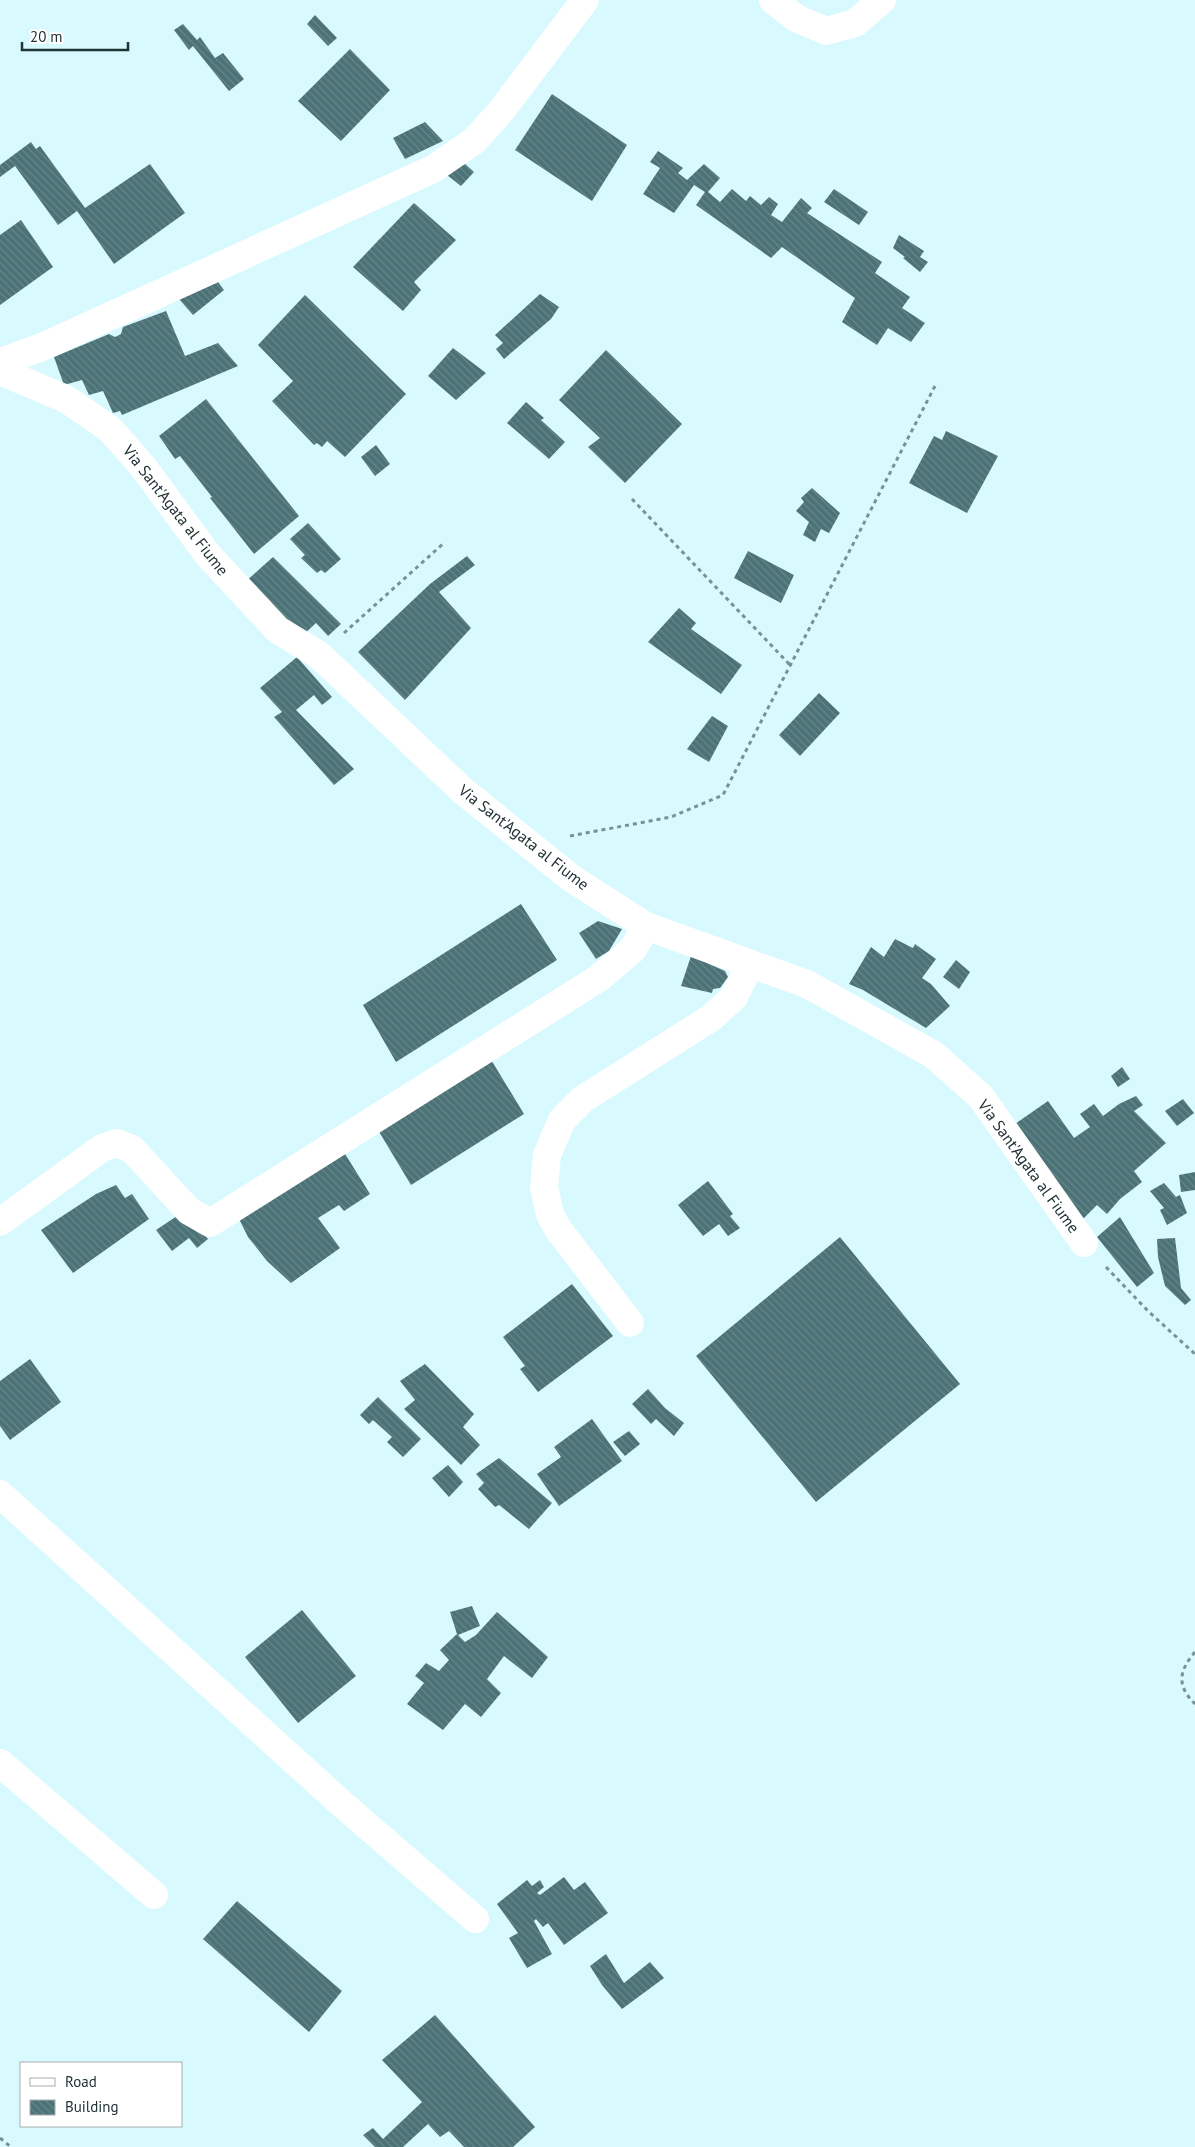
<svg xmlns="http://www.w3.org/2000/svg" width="1195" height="2147" font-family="'PT Sans',sans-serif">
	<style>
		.building { fill: url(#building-back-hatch) }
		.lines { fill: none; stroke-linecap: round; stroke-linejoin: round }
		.path { stroke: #789194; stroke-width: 3; stroke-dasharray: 4 4; stroke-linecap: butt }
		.minor { stroke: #fff; stroke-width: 28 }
		.labels { text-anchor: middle; stroke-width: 5; stroke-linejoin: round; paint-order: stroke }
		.street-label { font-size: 16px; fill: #223335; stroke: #fff }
	</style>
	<defs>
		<pattern id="building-back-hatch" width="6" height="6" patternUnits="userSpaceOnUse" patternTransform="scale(1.25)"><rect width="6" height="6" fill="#4b7276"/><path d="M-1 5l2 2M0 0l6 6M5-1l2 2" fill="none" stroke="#688689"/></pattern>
	</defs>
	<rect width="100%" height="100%" fill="#d8fafe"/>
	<path class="building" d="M315 15 337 38 328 46 307 24Z
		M183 24 197 40 200 37 215 58 223 53 244 79 229 91 193 46 189 50 174 30Z
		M350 49 390 90 341 141 298 101Z
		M552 94 627 145 592 201 515 150Z
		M425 122 443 141 405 159 393 138Z
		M31 142 36 149 40 146 85 208 150 164 185 213 114 264 77 211 58 225 15 166 0 177V165Z
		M658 151 683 168 678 173 687 180 704 164 720 178 708 192 720 202 732 189 746 201 750 196 761 205 769 197 778 204 771 215 782 222 801 198 812 208 807 213 882 262 875 273 910 297 902 308 925 323 911 342 888 328 877 345 842 322 855 298 782 247 771 258 696 205 705 192 694 185 674 213 643 194 660 168 650 162Z
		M464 163 474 172 461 186 447 175Z
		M834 189 868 212 859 225 824 202Z
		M414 203 456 240 414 282 421 290 403 311 353 267Z
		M21 220 53 267 0 305V235Z
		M899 235 924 251 920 257 928 262 920 272 903 258 905 257 893 248Z
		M218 282 224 290 193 315 179 299Z
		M540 294 559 307 551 319 504 359 496 349 503 343 495 335Z
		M305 295 406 394 345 457 327 441 322 447 317 443 314 445 272 401 293 381 258 345Z
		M166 311 185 356 218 343 238 366 122 415 120 411 113 413 103 391 89 395 82 380 64 385 54 357 109 334 115 337 121 334 123 327Z
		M453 348 486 373 456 400 428 376Z
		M606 350 682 424 625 483 588 447 600 438 559 400Z
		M206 399 299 516 254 554 210 498 212 497 180 456 175 459 159 436Z
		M526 402 544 418 541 420 565 442 549 459 507 423Z
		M946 431 998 456 967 513 909 483 934 436 942 440Z
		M376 445 390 464 375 476 361 457Z
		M812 488 840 513 829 533 821 529 815 542 803 535 809 522 796 511 804 502 801 498Z
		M308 523 341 559 325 573 321 570 317 573 301 558 305 555 290 539Z
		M748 551 794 575 781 603 734 578Z
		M467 556 475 565 439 592 471 628 405 700 358 652 430 584Z
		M273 557 341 624 328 636 316 623 299 639 244 583Z
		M679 608 696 623 691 629 742 665 721 694 648 642Z
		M297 657 332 697 322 705 314 695 296 710 354 769 334 785 274 717 282 712 260 688Z
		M819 693 840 713 800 756 779 735Z
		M712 716 728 726 709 762 687 749Z
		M521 904 557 960 396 1062 363 1005Z
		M598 921 622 929 609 951 596 959 579 933Z
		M895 939 913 948 915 944 936 959 922 978 931 984 950 1006 926 1028 863 990 849 984 871 947 884 957Z
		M691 956 725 971 728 977 720 988 713 989 712 993 681 986Z
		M956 960 970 972 959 989 943 977Z
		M487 1053 524 1114 411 1185 375 1125Z
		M1122 1067 1130 1079 1118 1087 1111 1076Z
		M1136 1096 1143 1105 1134 1111 1166 1143 1134 1171 1142 1182 1120 1199 1107 1214 1097 1205 1081 1221 1015 1124 1048 1101 1074 1138 1090 1127 1080 1114 1094 1104 1103 1116 1119 1104Z
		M1183 1099 1194 1113 1177 1126 1165 1111Z
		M342 1149 370 1194 344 1211 339 1205 318 1218 340 1248 291 1283 267 1261 248 1237 236 1213Z
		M1195 1172V1190L1181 1192 1179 1175Z
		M708 1181 733 1214 730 1216 740 1228 728 1236 719 1224 703 1236 678 1205Z
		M1164 1183 1176 1197 1180 1195 1187 1213 1167 1225 1160 1210 1164 1208 1150 1191Z
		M116 1185 125 1198 132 1194 149 1219 73 1273 41 1230 96 1194Z
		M183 1212 208 1239 197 1248 189 1238 172 1251 156 1230Z
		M1120 1217 1154 1273 1137 1287 1097 1237Z
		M840 1237 960 1384 816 1502 696 1356Z
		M1175 1238 1181 1288 1191 1300 1185 1305 1165 1286 1158 1257 1157 1239Z
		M572 1284 613 1336 538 1392 520 1369 525 1366 503 1337Z
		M30 1359 61 1402 10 1440 0 1426V1381Z
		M425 1364 474 1414 463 1427 480 1445 461 1465 404 1409 415 1400 400 1381Z
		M648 1389 665 1408 684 1423 674 1436 656 1419 651 1424 632 1404Z
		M378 1397 421 1439 403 1457 387 1442 392 1437 373 1420 369 1424 360 1415Z
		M592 1419 622 1461 559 1506 537 1474 561 1457 554 1447Z
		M629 1431 640 1444 625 1456 613 1442Z
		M499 1458 552 1503 529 1529 499 1505 495 1507 478 1489 484 1483 476 1474Z
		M448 1465 463 1482 449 1497 432 1478Z
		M472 1606 480 1626 458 1635 465 1642 476 1635 497 1612 548 1657 532 1678 504 1656 487 1679 501 1693 481 1717 465 1704 443 1730 407 1704 424 1683 415 1676 426 1663 439 1671 449 1660 440 1650 457 1634 450 1612Z
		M302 1610 356 1676 298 1723 245 1657Z
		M564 1877 574 1890 585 1882 608 1913 564 1945 548 1923 543 1927 536 1919 534 1921 552 1954 527 1968 509 1938 518 1933 497 1904 527 1880 532 1886 540 1880 544 1887 537 1893 540 1895Z
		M237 1901 342 1991 309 2032 203 1939Z
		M606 1954 624 1983 650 1962 664 1978 622 2009 602 1985 590 1966Z
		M435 2015 535 2127 513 2147H464L449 2131 440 2137 428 2124 403 2147H375L363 2135 373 2128 383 2139 422 2102 382 2060Z"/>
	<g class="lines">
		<path class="path" d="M632 499 790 665
			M344 633 445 542
			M570 836 671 817 723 795 935 386
			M1106 1267 1148 1311 1195 1354
			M1195 1652C1178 1672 1177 1686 1195 1704
			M0 2138 11 2147"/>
		<path class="minor" d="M773 0 796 18 826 31 855 23 882 0
			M0 362 42 347 433 169 474 141 501 111 585 0
			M0 371 66 399 110 429 144 468 208 555 278 630 319 655 462 790 571 878 646 926 807 984 934 1055 981 1097 1084 1243
			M0 1222 102 1148 117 1143 132 1149 189 1211 210 1223 599 978 633 949 646 926
			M630 1323 558 1229 550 1214 544 1187 547 1155 562 1120 583 1099 711 1018 734 997 750 964
			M0 1494 342 1804 475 1919
			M0 1763 154 1895"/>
	</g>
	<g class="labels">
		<g class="street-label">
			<text transform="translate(176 510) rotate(52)" y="6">Via Sant'Agata al Fiume</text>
			<text transform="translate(524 837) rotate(38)" y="6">Via Sant'Agata al Fiume</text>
			<text transform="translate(1029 1166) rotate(54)" y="6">Via Sant'Agata al Fiume</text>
		</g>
	</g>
	<rect x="20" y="2062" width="162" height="65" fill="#ffffff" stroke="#a7adae"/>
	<rect x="30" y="2078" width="25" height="8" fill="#ffffff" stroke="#a7adae"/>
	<text x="65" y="2087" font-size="15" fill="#223335">Road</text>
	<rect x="30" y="2100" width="25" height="15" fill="url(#building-back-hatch)" stroke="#a7adae"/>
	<text x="65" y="2112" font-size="15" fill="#223335">Building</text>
	<path d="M22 42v8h106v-8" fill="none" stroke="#223335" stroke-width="2.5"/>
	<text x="30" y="42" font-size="15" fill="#223335" stroke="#ffffff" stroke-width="4" paint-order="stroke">20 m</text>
</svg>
